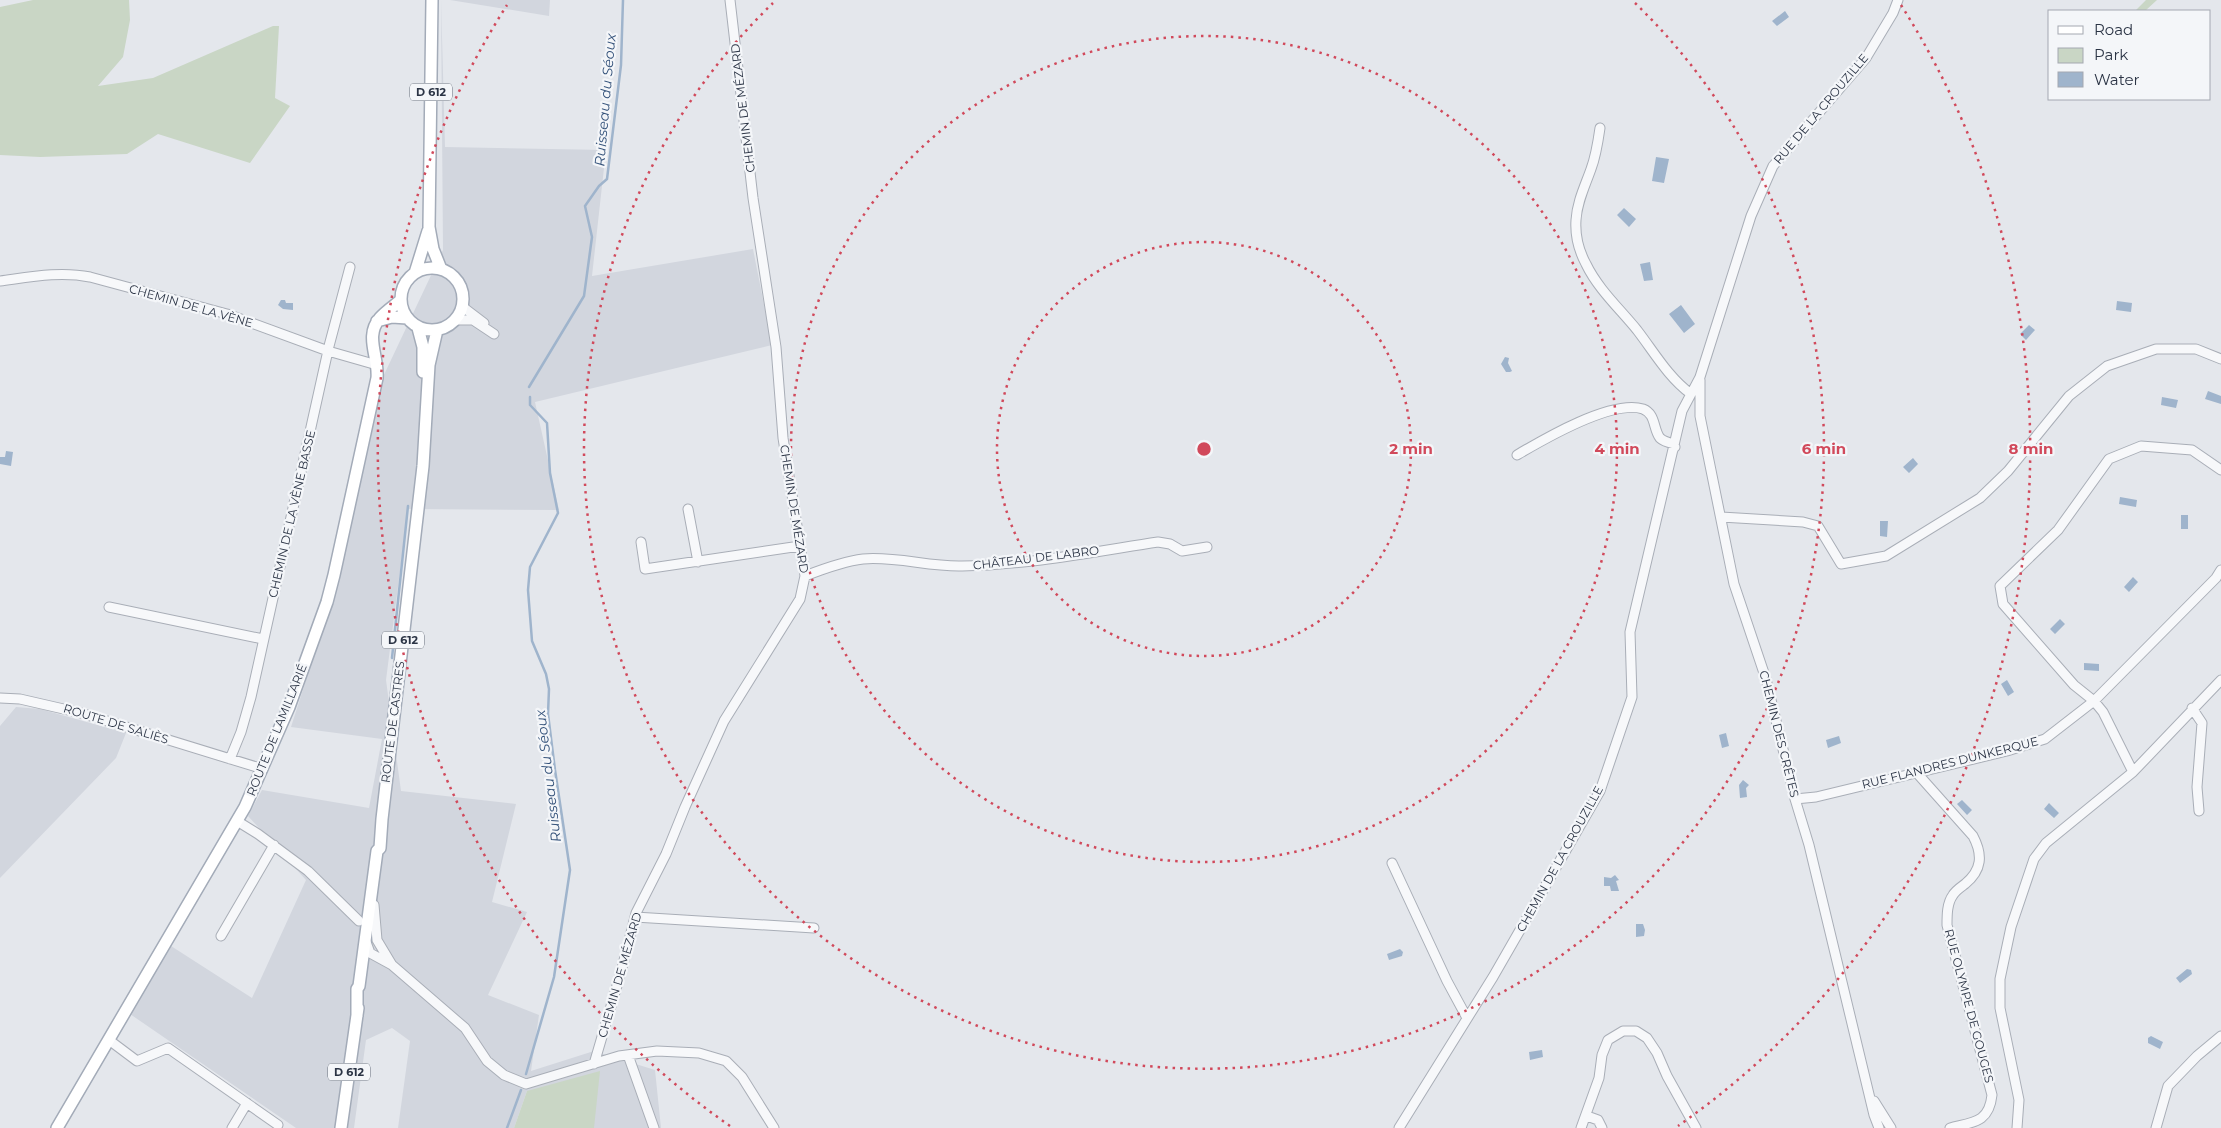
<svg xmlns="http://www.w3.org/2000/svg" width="2221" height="1128" font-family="Montserrat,sans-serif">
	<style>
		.built { fill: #d2d6de }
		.green { fill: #c9d6c5 }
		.water { fill: #9fb4cc }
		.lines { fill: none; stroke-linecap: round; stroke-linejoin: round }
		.stream { stroke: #9fb4cc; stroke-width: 2.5 }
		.minor-casing { stroke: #a9aeb7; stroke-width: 11 }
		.major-casing { stroke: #a3abb8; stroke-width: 14 }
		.minor { stroke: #f7f8fa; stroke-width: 9 }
		.major { stroke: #fff; stroke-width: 11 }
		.ring { fill: none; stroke: #d1495b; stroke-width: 2.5; stroke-dasharray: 2.5 5 }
		.labels { text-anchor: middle; stroke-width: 4.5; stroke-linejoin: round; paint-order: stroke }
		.shield { fill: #f4f6f9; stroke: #676e7b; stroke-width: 1 }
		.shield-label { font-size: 11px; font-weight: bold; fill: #2b3445 }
		.street-label { font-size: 12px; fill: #2b3445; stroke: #f4f6f9 }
		.water-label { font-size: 14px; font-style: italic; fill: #34527a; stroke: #f4f6f9 }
		.centre { fill: #d1495b; stroke: #f4f6f9; stroke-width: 2.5 }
		.ring-label { font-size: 15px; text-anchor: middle; font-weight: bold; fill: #d1495b; stroke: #f4f6f9; stroke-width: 4.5; stroke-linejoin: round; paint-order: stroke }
	</style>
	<rect width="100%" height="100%" fill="#e4e7ec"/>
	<path class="built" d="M441 0 445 147 606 150 592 276 753 249 772 345 535 402 559 510 408 509 386 680 401 791 516 804 492 902 527 912 488 995 539 1015 531 1071 594 1051 655 1070 661 1128H593L527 1091 514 1128H398L410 1041 392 1028 366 1040 354 1128H296L130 1014 171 946 252 998 306 880 248 816 262 790 369 808 382 739 291 727 333 596 382 379 443 250Z
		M450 0H550L549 16Z
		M16 707 40 709 126 733 116 758 0 878V726Z"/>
	<path class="green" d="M33 0H129L130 20 123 57 98 86 153 78 273 26H279L275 98 290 106 250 163 158 134 127 154 40 157 0 155V7Z
		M2146 0H2157L2145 11H2135Z
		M600 1071 594 1128H514L527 1091Z"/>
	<path class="water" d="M1785 11 1789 17 1777 26 1772 21Z
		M1656 157 1669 159 1664 183 1652 181Z
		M1624 208 1636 219 1629 227 1617 215Z
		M1650 262 1653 280 1644 281 1640 264Z
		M281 300H285L286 303H293V310L283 309 278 305Z
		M2117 301 2132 303 2131 312 2116 310Z
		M1681 305 1695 324 1684 333 1669 314Z
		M2029 325 2035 330 2026 340 2020 334Z
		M1505 357 1509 358 1508 363 1512 371 1510 372H1506L1501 364Z
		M2208 391 2221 396V404L2205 399Z
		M2162 397 2178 400 2176 408 2161 405Z
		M6 451 13 452 11 466 0 464V457H5Z
		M1913 458 1918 464 1909 473 1903 467Z
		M2120 497 2137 500 2136 507 2119 504Z
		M2181 515H2188V529H2181Z
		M1880 521H1888L1887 537 1880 536Z
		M2133 577 2138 582 2129 592 2124 587Z
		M2060 619 2065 624 2055 634 2050 629Z
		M2084 663 2099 664V671L2084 670Z
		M2007 680 2014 692 2008 696 2001 684Z
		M1726 733 1729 746 1722 748 1719 735Z
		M1839 736 1841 743 1828 748 1826 740Z
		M1743 780 1749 785 1746 788 1747 797 1740 798 1739 785Z
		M1962 800 1972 810 1967 815 1957 804Z
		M2049 803 2059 813 2054 818 2044 809Z
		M1615 875 1619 880 1616 881 1619 891H1611L1610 886H1604V877L1611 878Z
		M1636 924H1643L1645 930 1644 936 1636 937Z
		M1400 949 1403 952 1402 956 1389 960 1387 954Z
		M2187 969 2191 970 2192 974 2180 983 2176 978Z
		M2151 1036 2163 1042 2160 1049 2148 1043V1038Z
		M1542 1050 1543 1057 1530 1060 1529 1052Z"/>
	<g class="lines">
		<path class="stream" d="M529 387 584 296 592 237 585 206 599 186 607 179 621 65 623 0
			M392 658 408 506
			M526 1074 554 977 570 870 555 770 548 714 549 689 546 674 532 641 528 590 530 567 558 513 550 473 547 423 530 405V397
			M507 1128 521 1090"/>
		<g class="minor-casing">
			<path id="minor" d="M1600 128C1598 142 1596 156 1591 169 1585 186 1577 202 1576 220 1575 235 1579 251 1586 264 1598 289 1620 309 1637 330 1654 352 1668 377 1691 394
				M0 281C30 277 60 271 90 277L227 314 328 351 377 365
				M463 307 484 323
				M455 320H473L494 334
				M1700 380V416L1734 584 1766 679 1795 799 1809 845 1874 1115 1879 1128
				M1517 455C1544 439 1612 399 1643 409 1656 414 1653 429 1660 438 1663 441 1670 443 1674 444L1675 447
				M688 509 698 562
				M1721 517 1803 522 1818 526 1841 564 1886 556 1980 498 2008 471 2069 396 2107 366 2156 349H2196L2221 359
				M641 542 645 569 800 546
				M805 576C823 569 844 561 863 559 896 556 929 567 962 566 1027 565 1093 552 1158 542L1170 544 1182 551 1207 547
				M109 607 263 639
				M0 698 20 699 81 713 263 769
				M2192 708 2202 723 2197 787 2199 811
				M230 759 241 732 251 697 329 346 350 267
				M1916 772 1973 836C1983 855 1982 870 1965 884 1961 887 1955 891 1953 895 1947 903 1947 915 1947 925L1992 1095C1989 1123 1973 1122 1950 1128
				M2133 772 2103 712 2094 701 2074 685 2003 604 2000 586 2058 530 2109 459 2141 446 2192 450 2221 470
				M1795 799 1816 797 2007 751 2045 739 2094 701 2216 578 2221 570
				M237 821 258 834 308 871 359 921
				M1392 863 1447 981 1467 1018
				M374 905 377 940 392 965 465 1028 487 1061 504 1075 526 1084 619 1056 657 1051 699 1053 726 1061 742 1077 774 1128
				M635 917 814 928
				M221 936 274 845
				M366 942 370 953 392 965
				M109 1040 137 1061 168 1048 278 1125
				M628 1055 654 1128
				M594 1064 621 972 636 913 666 854 685 807 724 721 800 599 805 576 783 438 776 347 753 198 730 0
				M1874 1101 1891 1128
				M1587 1116 1598 1120 1602 1128
				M232 1128 247 1103
				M1399 1128 1493 977 1600 791 1632 697 1630 632 1682 411 1700 377 1751 216 1773 166 1866 58 1893 13 1898 0
				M1581 1128 1599 1078 1602 1055 1608 1040 1623 1031H1636L1647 1038 1657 1053 1667 1076 1696 1128
				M2017 1128 2019 1100 2000 1008V979L2011 927 2034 859 2046 843 2133 772 2221 680
				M2156 1128 2168 1086 2197 1056 2221 1036"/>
		</g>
		<g class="major-casing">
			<path id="major" d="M432 0 429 227 433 249 441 269
				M401 299a31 31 0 1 1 62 0a31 31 0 1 1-62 0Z
				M415 273 428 231
				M377 321 392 317 407 318
				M418 328 423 347V372
				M357 1016V989L359 986 377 851 380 848 382 819 423 466 429 365 437 330
				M57 1128 245 807 289 707 327 602 334 575 377 378C379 357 364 336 380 318 386 311 394 306 401 300
				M341 1128 358 1008"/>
		</g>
		<use href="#minor" class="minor"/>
		<use href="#major" class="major"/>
	</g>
	<g class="ring">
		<circle cx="1204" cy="449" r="207"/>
		<circle cx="1204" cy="449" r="413"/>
		<path d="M1635 3A620 620 0 1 1 773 3"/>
		<path d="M730 1126A827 827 0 0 1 507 5M1901 5A827 827 0 0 1 1678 1126"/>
	</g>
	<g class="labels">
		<g class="shield">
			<rect x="410" y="83.5" width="42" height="17" rx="4"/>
			<rect x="382" y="631.5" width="42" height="17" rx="4"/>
			<rect x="328" y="1063.5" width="42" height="17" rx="4"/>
		</g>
		<g class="shield-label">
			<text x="431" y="96">D 612</text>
			<text x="403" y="644">D 612</text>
			<text x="349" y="1076">D 612</text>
		</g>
		<g class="street-label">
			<text transform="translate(743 108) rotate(-97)" y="4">CHEMIN DE MÉZARD</text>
			<text transform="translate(1821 109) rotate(-50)" y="4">RUE DE LA CROUZILLE</text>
			<text transform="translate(191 306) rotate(16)" y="4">CHEMIN DE LA VÈNE</text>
			<text transform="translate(794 509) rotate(81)" y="4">CHEMIN DE MÉZARD</text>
			<text transform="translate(292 514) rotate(-77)" y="4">CHEMIN DE LA VÈNE BASSE</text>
			<text transform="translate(1036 558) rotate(-7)" y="4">CHÂTEAU DE LABRO</text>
			<text transform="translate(393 722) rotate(-83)" y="4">ROUTE DE CASTRES</text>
			<text transform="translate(116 724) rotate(17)" y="4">ROUTE DE SALIÈS</text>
			<text transform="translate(277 730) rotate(-68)" y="4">ROUTE DE LAMILLARIÉ</text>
			<text transform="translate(1779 734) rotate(76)" y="4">CHEMIN DES CRÊTES</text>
			<text transform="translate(1950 763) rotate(-14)" y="4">RUE FLANDRES DUNKERQUE</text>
			<text transform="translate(1560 859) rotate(-61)" y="4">CHEMIN DE LA CROUZILLE</text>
			<text transform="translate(620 975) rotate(-74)" y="4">CHEMIN DE MÉZARD</text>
			<text transform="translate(1969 1006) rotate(75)" y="4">RUE OLYMPE DE GOUGES</text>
		</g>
		<g class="water-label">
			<text transform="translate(605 100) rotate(-85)" y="5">Ruisseau du Séoux</text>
			<text transform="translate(548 776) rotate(-97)" y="5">Ruisseau du Séoux</text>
		</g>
	</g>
	<circle cx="1204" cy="449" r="8" class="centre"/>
	<g class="ring-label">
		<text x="1411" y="454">2 min</text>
		<text x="1617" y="454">4 min</text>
		<text x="1824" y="454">6 min</text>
		<text x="2031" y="454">8 min</text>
	</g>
	<rect x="2048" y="10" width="162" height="90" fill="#f4f6f9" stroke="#a4a8b1"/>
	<rect x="2058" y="26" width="25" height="8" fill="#ffffff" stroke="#a4a8b1"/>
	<text x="2094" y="35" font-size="15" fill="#2b3445">Road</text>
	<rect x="2058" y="48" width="25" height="15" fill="#c9d6c5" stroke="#a4a8b1"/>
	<text x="2094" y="60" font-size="15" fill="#2b3445">Park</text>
	<rect x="2058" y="72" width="25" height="15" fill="#9fb4cc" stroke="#a4a8b1"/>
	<text x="2094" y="85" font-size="15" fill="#2b3445">Water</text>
</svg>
